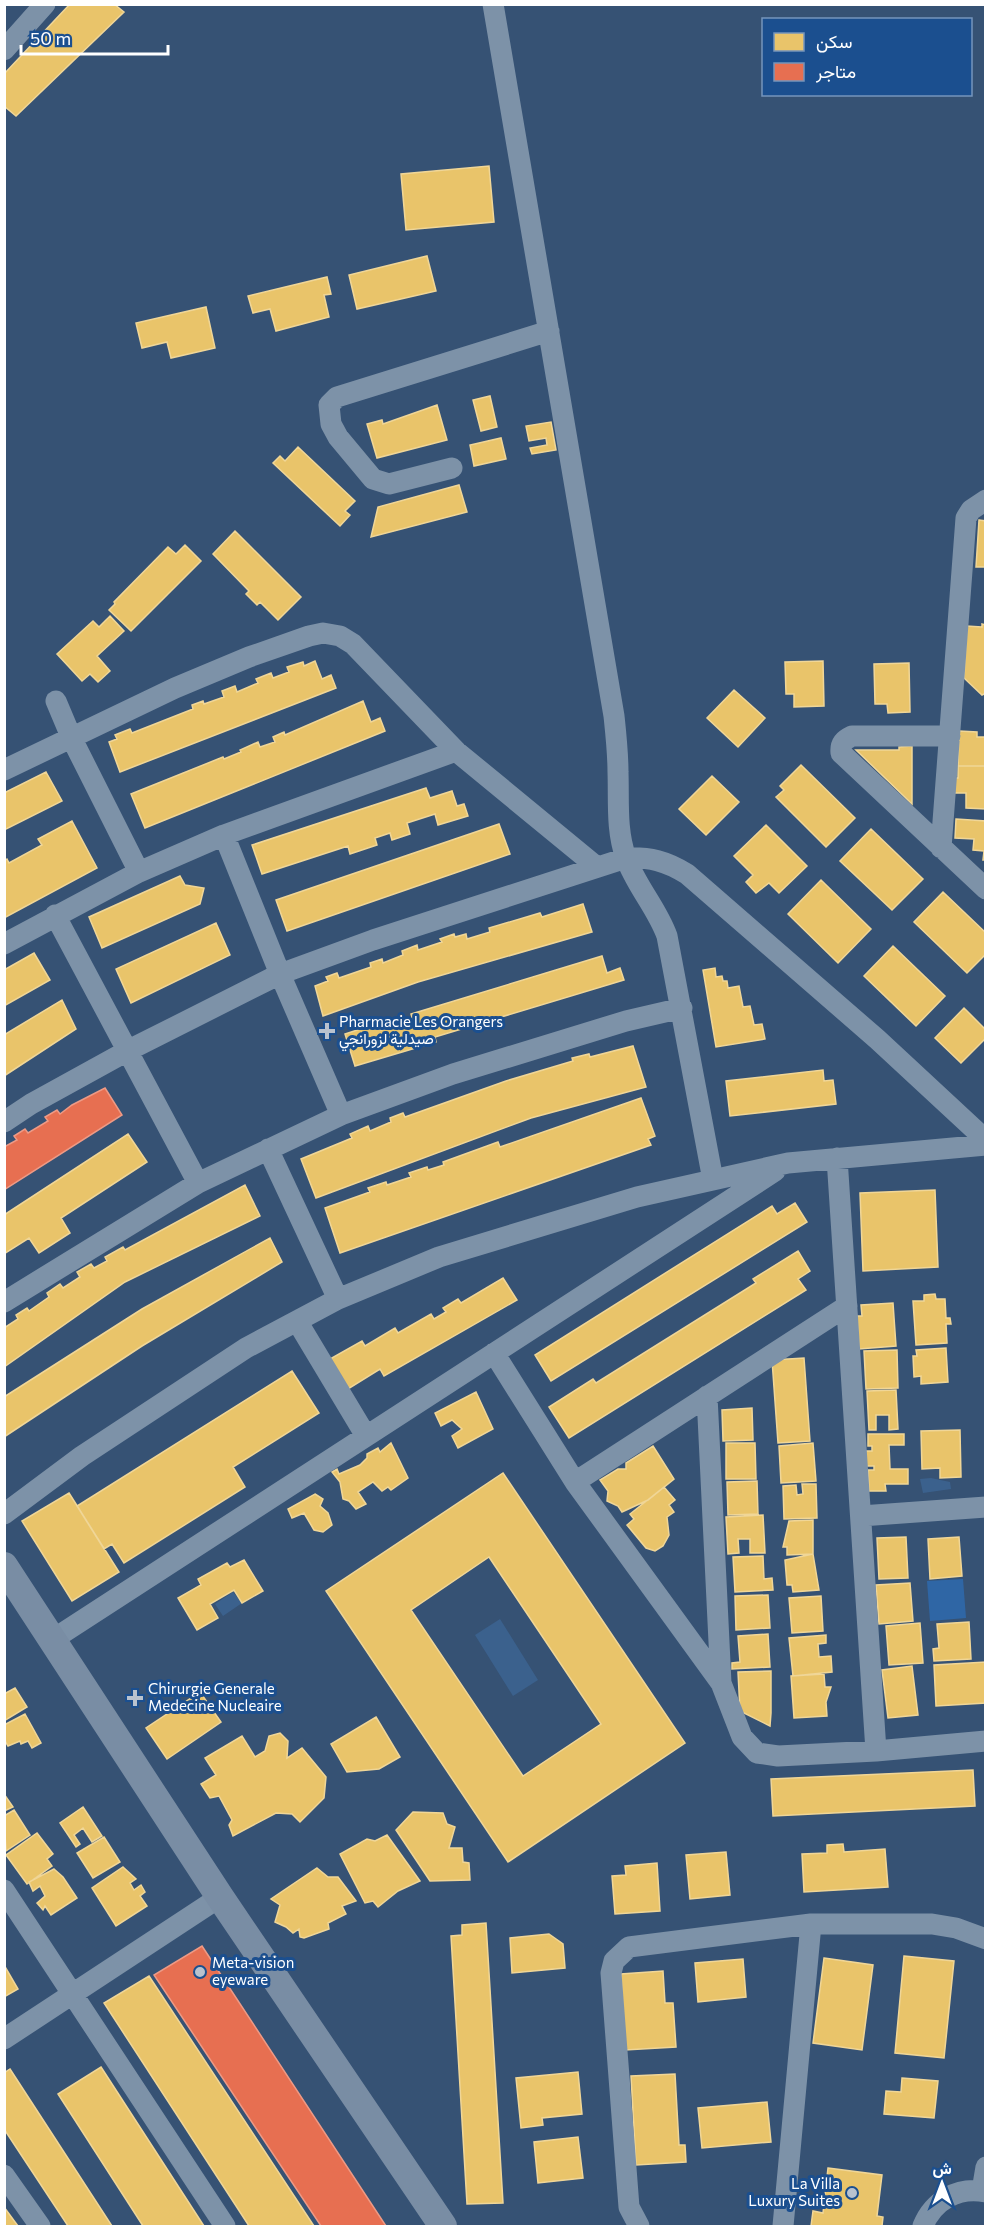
<svg xmlns="http://www.w3.org/2000/svg" width="990" height="2231" font-family="Commissioner,Vazirmatn,sans-serif">
	<style>
		.green { fill: #2f66a5 }
		.water { fill: #3b618d }
		.homes { fill: #e9c46a; stroke: #f0d697; stroke-width: 1.5; fill-rule: evenodd }
		.shops { fill: #e76f51; stroke: #ee9a85; stroke-width: 1.5 }
		.lines { fill: none; stroke-linecap: round; stroke-linejoin: round }
		.street { stroke: #7d92a8; stroke-width: 21 }
		.secondary { stroke: #798da4; stroke-width: 28 }
		.poi-dot { fill: #b9c2ce; stroke: #1b4f8f; stroke-width: 2 }
		.labels { text-anchor: middle; stroke-width: 6; stroke-linejoin: round; paint-order: stroke }
		.poi-label { font-size: 15px; fill: #fff; stroke: #1b4f8f; text-anchor: start }
	</style>
	<rect width="100%" height="100%" fill="#365274"/>
	<path class="green" d="M963 1579 966 1618 930 1621 927 1581Z"/>
	<path class="water" d="M931 1478 950 1482 951 1489 923 1493 920 1479Z
		M233 1592 242 1603 223 1616 215 1604Z
		M500 1619 538 1680 513 1696 475 1635Z"/>
	<path class="homes" d="M70 4H114L124 12 16 116 4 106V74Z
		M489 166 494 222 406 230 401 174Z
		M427 256 436 291 357 309 349 275Z
		M327 277 331 294 324 295 329 317 276 331 270 309 253 313 248 296Z
		M206 307 215 348 171 358 167 342 142 348 136 323Z
		M490 396 497 427 481 431 473 400Z
		M437 405 447 440 377 458 367 424 382 420 383 424Z
		M551 422 556 450 532 454 530 448 547 445 546 438 529 441 526 426Z
		M501 438 506 459 474 466 470 445Z
		M298 447 355 501 345 511 350 515 340 526 273 463 280 456 285 461Z
		M459 485 467 512 371 537 378 507Z
		M979 520 986 521V567H976Z
		M235 531 301 597 278 620 260 602 257 605 246 594 249 591 213 554Z
		M185 545 201 561 131 631 109 610 115 604 114 602 168 547 176 554Z
		M110 616 124 631 97 656 110 671 98 682 90 674 82 681 57 654 93 621 99 627Z
		M982 624 986 625V693L982 695 964 678 967 626 982 627Z
		M315 661 322 679 331 675 336 688 120 772 109 742 117 739 115 735 130 729 132 733 193 709 192 705 203 701 204 704 224 697 222 691 235 686 237 692 258 683 256 679 271 673 273 678 289 672 287 667 303 662 304 666Z
		M823 661 824 706 794 707V694H786L785 662Z
		M909 663 910 712 888 713 887 704H875L874 664Z
		M734 690 765 718 738 747 707 718Z
		M363 701 371 722 380 718 385 731 145 828 131 794 223 757 224 759 241 752 240 750 258 742 260 747 275 742 273 737 284 732 285 735Z
		M959 731 977 732V737H986V766H958Z
		M912 746V804L856 750H899V747Z
		M801 765 855 818 826 847 776 797 784 790 780 786Z
		M958 766H986V809L966 808V793H952V778H958Z
		M46 772 62 801 4 830V793Z
		M712 776 739 802 706 835 679 809Z
		M426 788 430 798 452 791 457 806 464 804 468 816 438 825 435 814 407 823 410 834 392 840 390 833 375 838 377 845 350 854 348 846 262 874 252 845Z
		M956 819 986 821V860H983L984 851 973 850 974 839 955 838Z
		M72 821 97 868 4 918V861L7 859 9 863 42 845 38 839Z
		M499 824 510 854 287 931 276 900Z
		M766 825 807 866 779 893 769 883 756 893 746 882 753 875 734 856Z
		M871 829 923 879 892 910 840 861Z
		M180 876 185 885 204 888 200 904 102 948 89 917Z
		M821 880 871 929 838 963 788 914Z
		M943 892 986 933V954L967 973 914 922Z
		M583 904 592 932 418 982 323 1016 315 986 328 981 326 977 337 973 339 978 371 967 370 963 382 959 383 963 403 955 402 951 417 945 418 950 442 942 440 939 454 934 455 937 466 934 467 939 490 932 489 928 540 913 542 917Z
		M216 923 230 955 131 1003 116 969Z
		M893 946 945 996 916 1026 864 976Z
		M34 953 50 980 4 1006V970Z
		M602 956 607 973 620 968 624 980 435 1037 436 1042 355 1066 345 1034 379 1023 381 1030 413 1021 411 1014Z
		M715 968 716 977 722 976 723 981H727L728 988 739 986 743 1007 750 1006 754 1025 762 1024 765 1039 716 1047 703 970Z
		M62 1000 76 1029 4 1076V1035Z
		M964 1008 986 1030V1038L961 1063 935 1038Z
		M633 1046 646 1087 531 1118 316 1198 301 1159 352 1138 350 1134 368 1126 370 1131 391 1122 390 1118 403 1113 405 1117 506 1081 573 1061 572 1058 589 1054 590 1057Z
		M823 1070 824 1081 833 1080 836 1104 730 1116 726 1081Z
		M641 1098 655 1136 648 1139 651 1145 340 1253 325 1208 370 1192 368 1188 386 1182 387 1185 411 1177 409 1173 427 1167 428 1170 444 1165 443 1162 498 1142 500 1147Z
		M128 1134 147 1162 61 1218 70 1233 39 1253 29 1238 4 1254V1215Z
		M245 1185 260 1216 125 1282 4 1367V1328L18 1319 16 1315 27 1308 29 1311 49 1297 47 1293 60 1284 63 1288 80 1277 77 1272 91 1264 94 1268 107 1261 105 1257 123 1247 125 1250Z
		M935 1190 938 1267 863 1271 860 1193Z
		M795 1203 807 1222 551 1381 535 1355 772 1206 777 1214Z
		M270 1238 282 1262 142 1346 4 1437V1397L142 1309Z
		M798 1251 810 1271 798 1279 806 1290 569 1438 549 1407 593 1379 596 1383 756 1283 753 1279Z
		M503 1278 517 1300 384 1376 380 1369 348 1389 330 1359 362 1341 365 1346 395 1328 398 1333 431 1314 434 1319 446 1312 443 1308 458 1299 461 1303Z
		M935 1294 936 1299H945L946 1318H950L951 1324H946L947 1343 916 1345 913 1301H924V1295Z
		M893 1303 896 1346 859 1349 857 1316H862L861 1305Z
		M946 1348 948 1382 921 1384V1376L914 1377 913 1356H917L916 1350Z
		M897 1350 898 1388 866 1389 864 1351Z
		M804 1358 810 1441 778 1443 772 1360Z
		M292 1371 319 1413 233 1467 245 1487 124 1563 112 1544 104 1549 77 1506Z
		M896 1390 898 1429 889 1430V1415H876V1430H869L867 1391Z
		M476 1392 493 1429 458 1448 452 1436 462 1429 452 1420 441 1426 435 1413Z
		M752 1408 753 1440 723 1441 722 1410Z
		M960 1430 961 1477 940 1478V1468L922 1469 921 1431Z
		M868 1434H904V1445H889L890 1469H908V1484H885L886 1491H869L868 1470H874V1466H864V1451H872V1446H868Z
		M391 1443 408 1478 391 1490 388 1487 382 1491 373 1482 358 1492 366 1504 356 1509 349 1501 343 1499 340 1482 332 1472 337 1469 339 1474 360 1465 367 1458V1454L378 1448 380 1452Z
		M726 1443H755L756 1479H726Z
		M813 1443 816 1481 781 1483 779 1446Z
		M653 1446 674 1479 648 1500 622 1512 618 1506 607 1501 608 1491 600 1480 618 1469H626V1463Z
		M503 1473 685 1743 508 1862 326 1591ZM489 1557 601 1724 523 1776 411 1610Z
		M757 1481 758 1514 728 1515 727 1482Z
		M802 1484H816L817 1518 784 1519 783 1486 796 1485 797 1495 803 1494Z
		M664 1487 675 1500 669 1505 674 1512 667 1517 669 1535 663 1546 655 1551 646 1548 627 1525 634 1519 630 1514Z
		M69 1493 119 1572 72 1601 22 1521Z
		M315 1494 323 1499 320 1506 328 1513 332 1525 323 1532 314 1530 304 1513 292 1518 288 1509Z
		M763 1515 765 1553H750V1539H738L739 1553 728 1554 726 1517Z
		M813 1520V1554L787 1555V1547H783L789 1521Z
		M906 1537 908 1578 879 1579 877 1538Z
		M959 1537 962 1576 930 1579 928 1539Z
		M813 1554 819 1590 793 1592 792 1585H787L785 1560Z
		M763 1556 764 1579 772 1578 773 1590 735 1592 733 1557Z
		M244 1560 263 1591 242 1603 234 1590 210 1604 218 1618 197 1630 178 1598 201 1585 198 1579 227 1563 230 1567Z
		M910 1583 913 1621 879 1624 876 1585Z
		M768 1595 770 1628 736 1630 735 1596Z
		M821 1596 823 1631 792 1633 789 1598Z
		M969 1622 971 1659 934 1661 933 1649 939 1648 937 1624Z
		M920 1623 923 1663 889 1665 886 1626Z
		M768 1634 770 1667 732 1669V1663L740 1662 738 1636Z
		M826 1635V1643L818 1644 819 1657 831 1656 832 1672 793 1676 789 1638Z
		M986 1662V1703L936 1706 934 1665Z
		M912 1666 918 1715 888 1718 882 1670Z
		M771 1671V1713L770 1726 740 1711 738 1672Z
		M824 1674 825 1687H831L826 1702 827 1716 794 1718 791 1676Z
		M15 1688 27 1707 4 1721V1694Z
		M200 1692 221 1722 167 1759 146 1728Z
		M25 1714 41 1743 32 1748 28 1741 21 1744 20 1741 8 1746 4 1739V1725Z
		M376 1717 400 1757 379 1769 347 1772 331 1744Z
		M280 1733 288 1741 287 1758 302 1748 326 1777 324 1798 300 1822 292 1814 276 1813 233 1836 229 1825 232 1820 219 1796 210 1798 201 1784 216 1775 205 1758 242 1736 255 1757 265 1751 269 1736Z
		M973 1770 975 1806 773 1816 771 1779Z
		M4 1794 13 1807 4 1811Z
		M83 1807 102 1836 92 1842 83 1828 74 1835 80 1844 76 1847 60 1823Z
		M14 1810 30 1835 6 1851 4 1816Z
		M413 1812 443 1813 447 1824 455 1827 449 1848H462L463 1862 469 1863 470 1880 430 1881 396 1830Z
		M37 1833 53 1854 47 1859 52 1866 27 1884 6 1855Z
		M387 1835 420 1881 398 1891 378 1907 373 1901 365 1903 340 1854 367 1839 375 1841Z
		M104 1837 120 1862 93 1878 77 1853Z
		M843 1844 844 1852 885 1849 888 1887 804 1892 802 1854 827 1853V1845Z
		M726 1852 730 1895 690 1899 686 1855Z
		M657 1863 660 1911 615 1914 612 1876 626 1875 625 1866Z
		M123 1867 136 1879 130 1883 134 1890 141 1885 145 1892 140 1896 147 1906 116 1926 92 1888Z
		M317 1868 328 1877H338L356 1901 342 1906 346 1914 328 1923 329 1929 304 1938 300 1937 299 1929 293 1933 286 1927 275 1922 280 1905 271 1899Z
		M54 1869 63 1877 77 1898 51 1915 45 1906 43 1910 37 1903 45 1896 40 1886 33 1891 29 1882Z
		M486 1923 503 2203 467 2204 451 1936 462 1935V1925Z
		M549 1934 563 1944 565 1968 512 1973 510 1938Z
		M904 1956 954 1961 944 2058 895 2053Z
		M824 1958 873 1965 862 2050 813 2043Z
		M743 1959 746 1997 698 2002 695 1963Z
		M4 1965 18 1989 4 1997Z
		M663 1971 665 2003H673L676 2047 625 2050 621 1974Z
		M149 1976 314 2226H249L104 2003Z
		M101 2067 204 2226H143L58 2094Z
		M10 2069 112 2226H68L4 2129V2073Z
		M578 2072 582 2114 542 2118 543 2125 521 2128 516 2078Z
		M675 2074 679 2145H685L686 2162 636 2165 631 2076Z
		M902 2078 938 2081 934 2118 884 2114 886 2091 901 2092Z
		M767 2102 771 2142 702 2148 698 2108Z
		M578 2137 583 2178 538 2183 534 2142Z
		M828 2168 882 2175 877 2216 883 2217 882 2226H811L813 2211 823 2213Z
		M4 2207 18 2226H4Z"/>
	<path class="shops" d="M105 1088 122 1115 4 1190V1147L17 1140 14 1136 25 1129 28 1133 48 1121 45 1117 57 1110 60 1114 72 1105Z
		M202 1946 386 2226H321L154 1975Z"/>
	<g class="lines">
		<path class="street" d="M493 4 614 716C616 735 618 753 618 772 619 801 616 830 626 858 636 886 657 908 667 936L713 1180
			M4 50 45 4
			M452 468 389 484 373 479 338 437 331 424 329 405 337 397 549 331
			M56 701 72 739 139 872
			M950 736H852C844 740 840 743 841 753L986 889
			M4 770 175 688 249 657 309 636 323 633 340 636 353 644 456 751 597 867
			M224 835 280 974 341 1115
			M941 848 966 518 971 510 986 500
			M55 915 198 1183
			M4 944 139 872 224 835 456 751
			M4 1122 31 1104 129 1050 280 974 373 940 626 858C650 857 666 861 687 874L877 1039 986 1140
			M268 1149 338 1299
			M837 1158 876 1751
			M4 1302 198 1183 341 1115 453 1074 626 1021 682 1008
			M297 1321 366 1436
			M494 1353 575 1482 721 1683 742 1737 757 1753 778 1756 876 1751 986 1741
			M707 1396 721 1683
			M575 1482 847 1306
			M4 1514 82 1456 246 1348 338 1299 439 1257 637 1197 788 1163 986 1145
			M861 1516 986 1507
			M52 1640 775 1171
			M4 1890 225 2226
			M4 2039 220 1897
			M4 2175 40 2226
			M982 2191 986 2167
			M639 2226 629 2207 611 1973 614 1961 629 1947 811 1924H932L956 1928 986 1939
			M783 2226 811 1924
			M923 2226C933 2201 958 2186 986 2192"/>
		<path class="secondary" d="M4 1566 220 1897 443 2226"/>
	</g>
	<g class="poi-dot">
		<path d="M324 1022h6v6h6v6h-6v6h-6v-6h-6v-6h6z"/>
		<path d="M132 1689h6v6h6v6h-6v6h-6v-6h-6v-6h6z"/>
		<circle cx="200" cy="1972" r="6"/>
		<circle cx="852" cy="2193" r="6"/>
	</g>
	<g class="labels">
		<g class="poi-label">
			<text x="339" y="1027">Pharmacie Les Orangers<tspan x="339" dy="17">صيدلية لزورانجي</tspan></text>
			<text x="148" y="1694">Chirurgie Generale<tspan x="148" dy="17">Medecine Nucleaire</tspan></text>
			<text x="212" y="1968">Meta-vision<tspan x="212" dy="17">eyeware</tspan></text>
			<text x="840" y="2189" text-anchor="end">La Villa<tspan x="840" dy="17">Luxury Suites</tspan></text>
		</g>
	</g>
	<rect width="990" height="2231" fill="none" stroke="#ffffff" stroke-width="12"/>
	<rect x="762" y="18" width="210" height="78" fill="#1b4f8f" stroke="#7695bc" stroke-width="1.5"/>
	<rect x="774" y="33" width="30" height="18" fill="#e9c46a" stroke="#7695bc" stroke-width="1.5"/>
	<text x="816" y="48" font-size="18" fill="#ffffff">سكن</text>
	<rect x="774" y="63" width="30" height="18" fill="#e76f51" stroke="#7695bc" stroke-width="1.5"/>
	<text x="816" y="78" font-size="18" fill="#ffffff">متاجر</text>
	<g transform="translate(942 2183)" stroke="#1b4f8f" stroke-width="4.5" paint-order="stroke">
	<path d="M0-4.5L10 22L0 15L-10 22Z" fill="#ffffff"/>
	<text y="-9" font-size="16" font-weight="bold" text-anchor="middle" fill="#ffffff">ش</text>
	</g>
	<path d="M21 45v9h147v-9" fill="none" stroke="#ffffff" stroke-width="3"/>
	<text x="30" y="45" font-size="18" fill="#ffffff" stroke="#1b4f8f" stroke-width="4.5" paint-order="stroke">50 m</text>
</svg>
